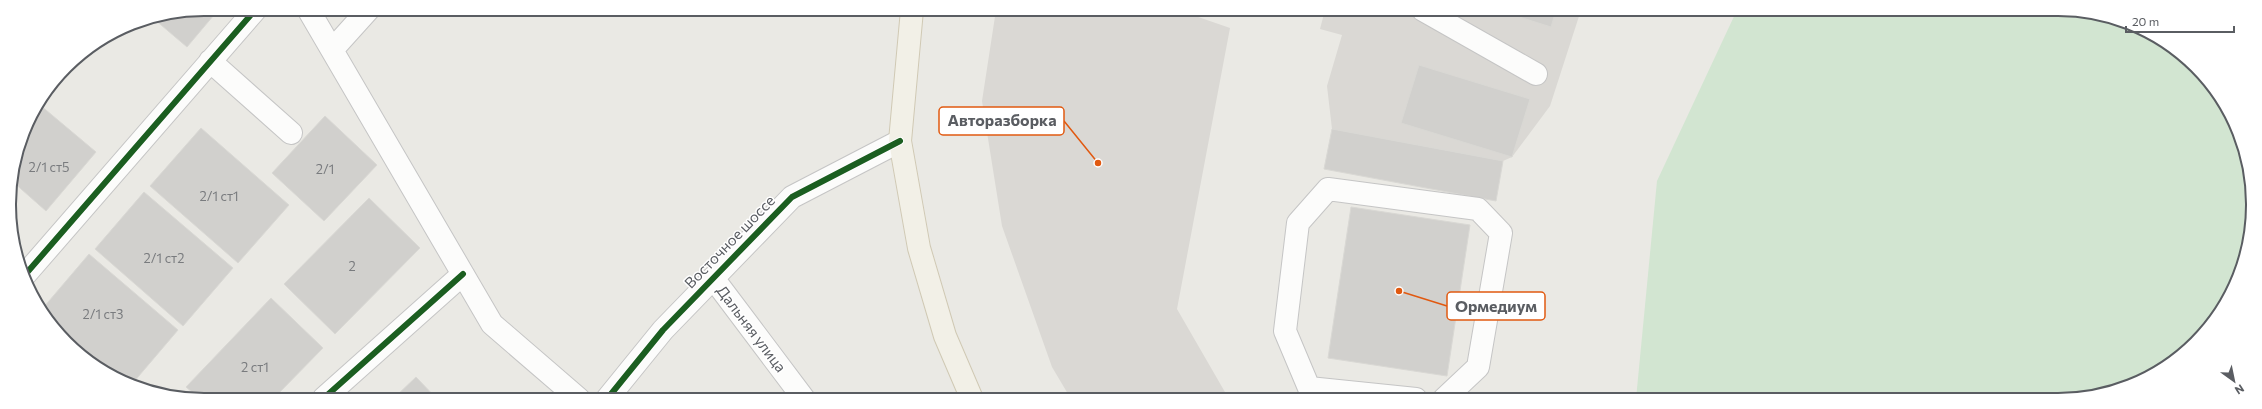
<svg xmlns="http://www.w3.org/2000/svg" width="2262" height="409" font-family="Commissioner,sans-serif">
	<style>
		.industrial { fill: #dad8d4 }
		.green { fill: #d2e5d1 }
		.building { fill: #d1d0cd; stroke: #d9d8d4 }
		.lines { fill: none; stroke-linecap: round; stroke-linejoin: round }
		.minor-casing { stroke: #c5c5c5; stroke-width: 24 }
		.major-casing { stroke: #d0c9b4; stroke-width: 24 }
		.minor { stroke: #fcfcfb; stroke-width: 22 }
		.major { stroke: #f2f0e7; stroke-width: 22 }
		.cycleway-casing { stroke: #fff; stroke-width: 8 }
		.cycleway { stroke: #1b5e20; stroke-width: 6 }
		.labels { text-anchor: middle; stroke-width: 3; stroke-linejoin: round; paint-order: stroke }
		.number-label { font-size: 13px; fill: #797b7e }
		.street-label { font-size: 15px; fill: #5a5d62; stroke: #fff }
		.rim { fill: none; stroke: #5a5d62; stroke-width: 2 }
		.leader { fill: none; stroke: #e15910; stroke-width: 1.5 }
		.callout-dot { fill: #e15910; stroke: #fff; stroke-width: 1.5 }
		.callout { fill: #fff; stroke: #e15910; stroke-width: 1.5 }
		.callout-label { font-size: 16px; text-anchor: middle; font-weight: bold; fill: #5a5d62 }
	</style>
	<rect width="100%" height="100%" fill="#eae9e4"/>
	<path class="industrial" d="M996 10H1178L1230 28 1177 309 1229 399H1071L1052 367 1002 226 982 101Z
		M1325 10H1581L1550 106 1512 157 1503 161 1332 129 1327 86 1342 35 1320 29Z"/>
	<path class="green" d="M1737 10 2083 11 2155 35 2212 85 2246 154 2251 230 2233 291 2196 343 2144 380 2071 400 1636 399 1657 181Z"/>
	<path class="building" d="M204 9H219L187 47 154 19Z
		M1497 10H1556L1551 27Z
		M1419 65 1530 99 1512 157 1401 123Z
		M40 105 96 152 46 211 12 181 24 129Z
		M325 116 377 165 324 221 272 173Z
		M201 128 289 205 238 263 150 186Z
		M1332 129 1503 161 1496 201 1324 169Z
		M144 192 233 268 183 326 95 249Z
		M369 198 420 248 335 334 284 284Z
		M1351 207 1470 225 1447 376 1328 358Z
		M89 254 178 330 132 384 119 380 50 321 43 308Z
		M271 298 323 348 274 398H199L186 387Z
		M416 377 437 399 394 398Z"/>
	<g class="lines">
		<g class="minor-casing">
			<path id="minor" d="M308 9 492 324 579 399
				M1423 10 1536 74
				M332 50 369 9
				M210 61 291 133
				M24 276 256 9
				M713 278 804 399
				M324 398 463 274
				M607 399 663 330 792 197 900 141
				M1416 399 1309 388 1285 331 1298 223 1328 189 1478 209 1501 233 1478 367 1444 399"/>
		</g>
		<g class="major-casing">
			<path id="major" d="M912 10 900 141 919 248 945 336 972 399"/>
		</g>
		<use href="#minor" class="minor"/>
		<use href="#major" class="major"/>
		<g class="cycleway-casing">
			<path id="cycleway" d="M24 276 256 9
				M324 398 463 274
				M607 399 663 330 792 197 900 141"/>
		</g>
		<use href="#cycleway" class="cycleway"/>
	</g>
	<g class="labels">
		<g class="number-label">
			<text x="49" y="172">2/1 ст5</text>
			<text x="325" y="174">2/1</text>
			<text x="219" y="201">2/1 ст1</text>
			<text x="164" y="263">2/1 ст2</text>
			<text x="352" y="271">2</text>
			<text x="103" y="319">2/1 ст3</text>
			<text x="255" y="372">2 ст1</text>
		</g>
		<g class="street-label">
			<text transform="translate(730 242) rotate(-46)" y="5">Восточное шоссе</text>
			<text transform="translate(751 329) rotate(53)" y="5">Дальняя улица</text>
		</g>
	</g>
	<path d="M0 0H2262V409H0ZM204 16H2058A188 188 0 0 1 2246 204V205A188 188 0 0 1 2058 393H204A188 188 0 0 1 16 205V204A188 188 0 0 1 204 16Z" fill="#fff" fill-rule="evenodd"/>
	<path class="rim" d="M204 16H2058A188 188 0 0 1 2246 204V205A188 188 0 0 1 2058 393H204A188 188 0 0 1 16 205V204A188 188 0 0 1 204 16Z"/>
	<path class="leader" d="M1098 163L1064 121M1399 291L1447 306"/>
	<g class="callout-dot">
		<circle cx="1098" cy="163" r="4"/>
		<circle cx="1399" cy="291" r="4"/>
	</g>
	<g class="callout">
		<rect x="939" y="107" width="125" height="28" rx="4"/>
		<rect x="1447" y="292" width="98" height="28" rx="4"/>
	</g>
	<g class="callout-label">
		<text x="1002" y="126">Авторазборка</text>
		<text x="1496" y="312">Ормедиум</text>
	</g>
	<g transform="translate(2234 381) rotate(147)" stroke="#ffffff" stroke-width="3" paint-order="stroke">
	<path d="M0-3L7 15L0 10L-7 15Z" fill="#5a5d62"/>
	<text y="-6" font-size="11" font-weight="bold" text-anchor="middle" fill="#5a5d62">N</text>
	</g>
	<path d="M2126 26v6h108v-6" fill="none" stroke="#5a5d62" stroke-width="2"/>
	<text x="2132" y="26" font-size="12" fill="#5a5d62" stroke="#ffffff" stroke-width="3" paint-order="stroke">20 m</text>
</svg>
